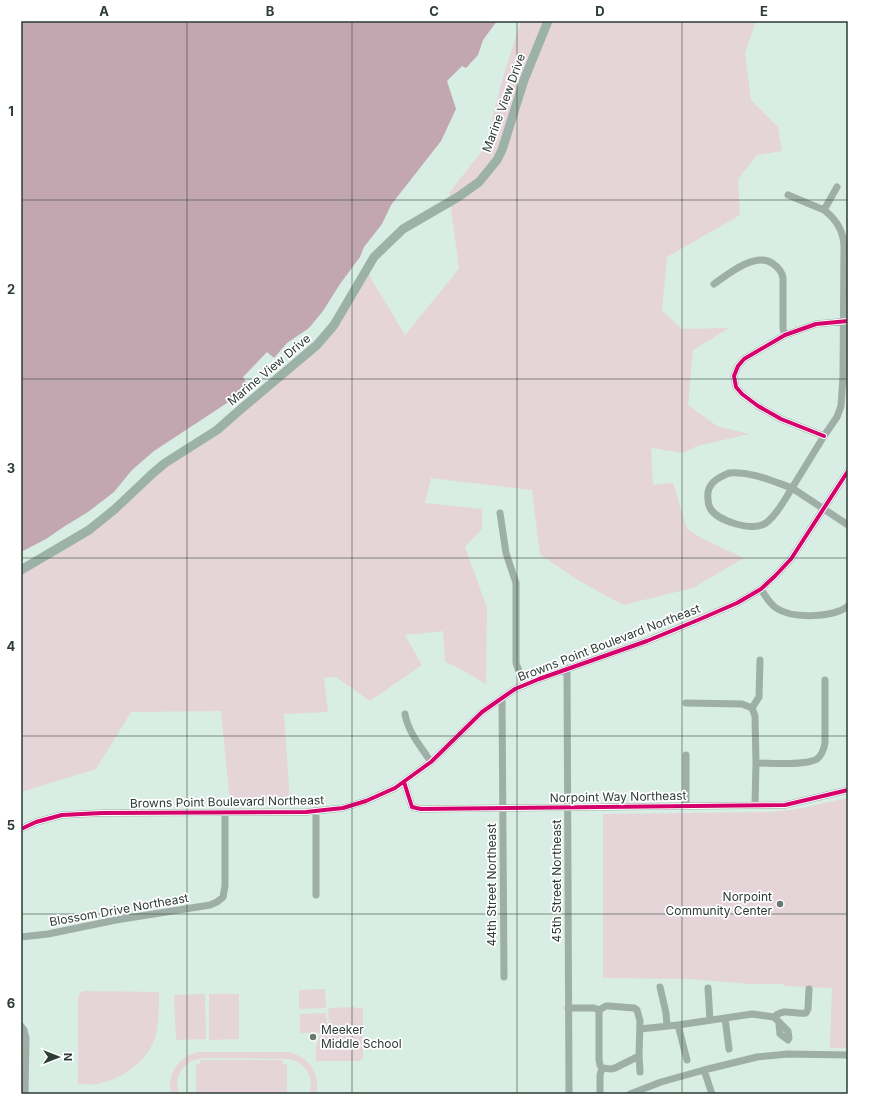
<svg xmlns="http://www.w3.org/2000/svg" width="869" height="1115" font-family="Inter,sans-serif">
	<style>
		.green { fill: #e5d5d9 }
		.water { fill: #c2a7b0 }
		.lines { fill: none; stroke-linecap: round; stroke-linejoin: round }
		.minor { stroke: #9eafa7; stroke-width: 7 }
		.major { stroke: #9cb1a8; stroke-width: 9 }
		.cycleway-casing { stroke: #fff; stroke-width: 6 }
		.cycleway { stroke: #d6006c; stroke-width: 4 }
		.grid { fill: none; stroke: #2c3b34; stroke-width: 1; stroke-opacity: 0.55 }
		.poi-dot { fill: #687971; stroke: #fff; stroke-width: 1.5 }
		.labels { text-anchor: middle; stroke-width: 3.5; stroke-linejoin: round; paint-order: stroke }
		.street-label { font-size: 12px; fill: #2c3b34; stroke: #fff }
		.poi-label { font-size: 12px; fill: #2c3b34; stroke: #fff; text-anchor: end }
		.neatline { fill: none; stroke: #2c3b34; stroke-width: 1.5 }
		.grid-label { font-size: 13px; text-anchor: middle; font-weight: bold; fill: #2c3b34 }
	</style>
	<rect width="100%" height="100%" fill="#d8ede3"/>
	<path class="green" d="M521 21H756L745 53 751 100 778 127 782 151 757 155 738 179 740 215 667 257 662 311 682 329 729 328 693 350 688 405 717 426 749 434 697 446 684 453 651 448 653 485 673 483 687 529 703 539 744 558 693 588 623 605 576 579 540 554 532 490 431 478 425 503 482 509V529L465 547 487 608 486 684 457 667 445 662 443 631 405 635 422 665 370 701 336 677 324 678 328 712 284 714 290 802H230L221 711 131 712 96 769 21 792V570L76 538 253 398 334 325 366 270 405 335 459 269 449 193 485 147 502 81Z
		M848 798V1048H830L832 988 784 986 783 984H750L691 979 603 978V814L771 812 797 809Z
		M325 989 326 1008 299 1009V990Z
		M84 991 159 992C159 1003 159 1013 158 1023 155 1057 128 1077 97 1084 91 1085 84 1084 78 1084V997L80 993Z
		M205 994 206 1039 176 1040 174 995Z
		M209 994H239V1039L209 1040Z
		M355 1007V1009L363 1007V1057L360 1061H316V1047L321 1033H300V1014L326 1013 327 1024 329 1022 328 1008Z
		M198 1052H289C309 1057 321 1074 316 1094H309C315 1078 306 1063 290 1059L203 1058C184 1060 173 1076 179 1094H171C167 1074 178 1057 198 1052Z
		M200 1060H283V1064L287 1065V1094H196V1064H200Z"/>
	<path class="water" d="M21 21H497L483 40 478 55 466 68 462 66 447 81 456 109 441 141 391 205 382 224 364 247 360 257 340 284 323 311 309 328 287 343 274 358 267 352 243 377 246 382 241 390 227 403 154 451 132 470 114 492 88 512 65 526 46 539 21 552Z"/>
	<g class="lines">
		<path class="minor" d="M788 195 824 210C836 219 843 230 844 245L843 377 841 406 837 417 824 436 792 488 848 525
			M824 210 837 187
			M714 284C728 274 755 252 772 263 778 267 782 271 783 278V329L785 335
			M824 436 781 419 758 406 742 394 736 387 734 376 738 366 744 359 785 335 816 324 848 321
			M729 473C751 471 772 481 792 488 785 499 777 515 766 523 752 532 717 521 710 508 709 506 708 502 708 499 706 484 717 478 729 473Z
			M500 513 506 553 516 583V663L524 685
			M761 589C765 596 769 603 776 608 792 619 833 618 848 606
			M567 668 569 1094
			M502 698 504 977
			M686 703 742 704 752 708 755 716 756 763 755 805
			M752 708 759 697 760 660
			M405 714C408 732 421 747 431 762
			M756 763C771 763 805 766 817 759 822 755 824 749 825 743V680
			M404 782 412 807 421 809 785 805 848 790
			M686 806V755
			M21 829 36 822 62 815 102 813 306 812 343 808 366 801 395 788 431 762 482 712 515 689 539 679 647 641 698 620 737 603 761 589 775 576 791 559 848 471
			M316 895V812
			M21 937 48 934 116 920 210 905 217 902 223 897 225 886V813
			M660 987 666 1013 667 1026
			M708 988 710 1020
			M568 1008H594L599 1010
			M599 1010 606 1006H609L634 1008 637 1010 640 1021 639 1056 640 1072
			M599 1010V1060L600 1065 602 1068 611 1069 615 1068 639 1056
			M774 1017C785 1007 793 1015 806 1013L808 1009 809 989
			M725 1018 729 1049
			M678 1025 687 1060
			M21 1026 24 1030 26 1038 25 1094
			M640 1029 678 1025 752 1014 774 1017 788 1031 789 1038 788 1040 780 1034 779 1024
			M704 1070 712 1094
			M600 1092V1075L602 1068
			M630 1094 661 1082 704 1070 757 1057 788 1054 848 1055"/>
		<path class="major" d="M21 570 89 530 115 509 152 474 165 463 217 430 241 409 317 345 334 325 374 257 403 229 458 197 479 182 497 160 502 150 524 80 548 21"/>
		<g class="cycleway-casing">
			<path id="cycleway" d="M824 436 781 419 758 406 742 394 736 387 734 376 738 366 744 359 785 335 816 324 848 321
				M404 782 412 807 421 809 785 805 848 790
				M21 829 36 822 62 815 102 813 306 812 343 808 366 801 395 788 431 762 482 712 515 689 539 679 647 641 698 620 737 603 761 589 775 576 791 559 848 471"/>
		</g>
		<use href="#cycleway" class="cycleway"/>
	</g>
	<path class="grid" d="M187 21V1094M352 21V1094M517 21V1094M682 21V1094M21 200H848M21 379H848M21 558H848M21 736H848M21 914H848"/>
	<g class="poi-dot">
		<circle cx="780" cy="904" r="4"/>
		<circle cx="313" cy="1037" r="4"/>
	</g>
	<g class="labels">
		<g class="street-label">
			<text transform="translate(504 103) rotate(-70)" y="4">Marine View Drive</text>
			<text transform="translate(269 370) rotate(-40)" y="4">Marine View Drive</text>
			<text transform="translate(609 643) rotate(-21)" y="4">Browns Point Boulevard Northeast</text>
			<text transform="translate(618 797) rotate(-1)" y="4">Norpoint Way Northeast</text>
			<text transform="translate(227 802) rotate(-1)" y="4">Browns Point Boulevard Northeast</text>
			<text transform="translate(557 881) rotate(-90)" y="4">45th Street Northeast</text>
			<text transform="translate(492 885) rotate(-90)" y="4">44th Street Northeast</text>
			<text transform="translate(119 910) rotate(-10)" y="4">Blossom Drive Northeast</text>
		</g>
		<g class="poi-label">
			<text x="772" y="901">Norpoint<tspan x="772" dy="14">Community Center</tspan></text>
			<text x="321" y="1034" text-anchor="start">Meeker<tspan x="321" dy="14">Middle School</tspan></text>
		</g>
	</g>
	<rect width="869" height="1115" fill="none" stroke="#ffffff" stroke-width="44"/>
	<g transform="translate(58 1057) rotate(90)" stroke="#ffffff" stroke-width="3" paint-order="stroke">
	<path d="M0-3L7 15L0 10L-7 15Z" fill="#2c3b34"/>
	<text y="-6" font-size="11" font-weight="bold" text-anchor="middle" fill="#2c3b34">N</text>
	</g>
	<rect x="22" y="22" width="825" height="1071" class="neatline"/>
	<g class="grid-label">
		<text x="104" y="16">A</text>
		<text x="270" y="16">B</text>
		<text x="434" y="16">C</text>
		<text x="600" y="16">D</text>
		<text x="764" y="16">E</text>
		<text x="11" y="116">1</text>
		<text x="11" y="294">2</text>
		<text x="11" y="473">3</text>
		<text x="11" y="651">4</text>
		<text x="11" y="830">5</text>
		<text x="11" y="1008">6</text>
	</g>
</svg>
